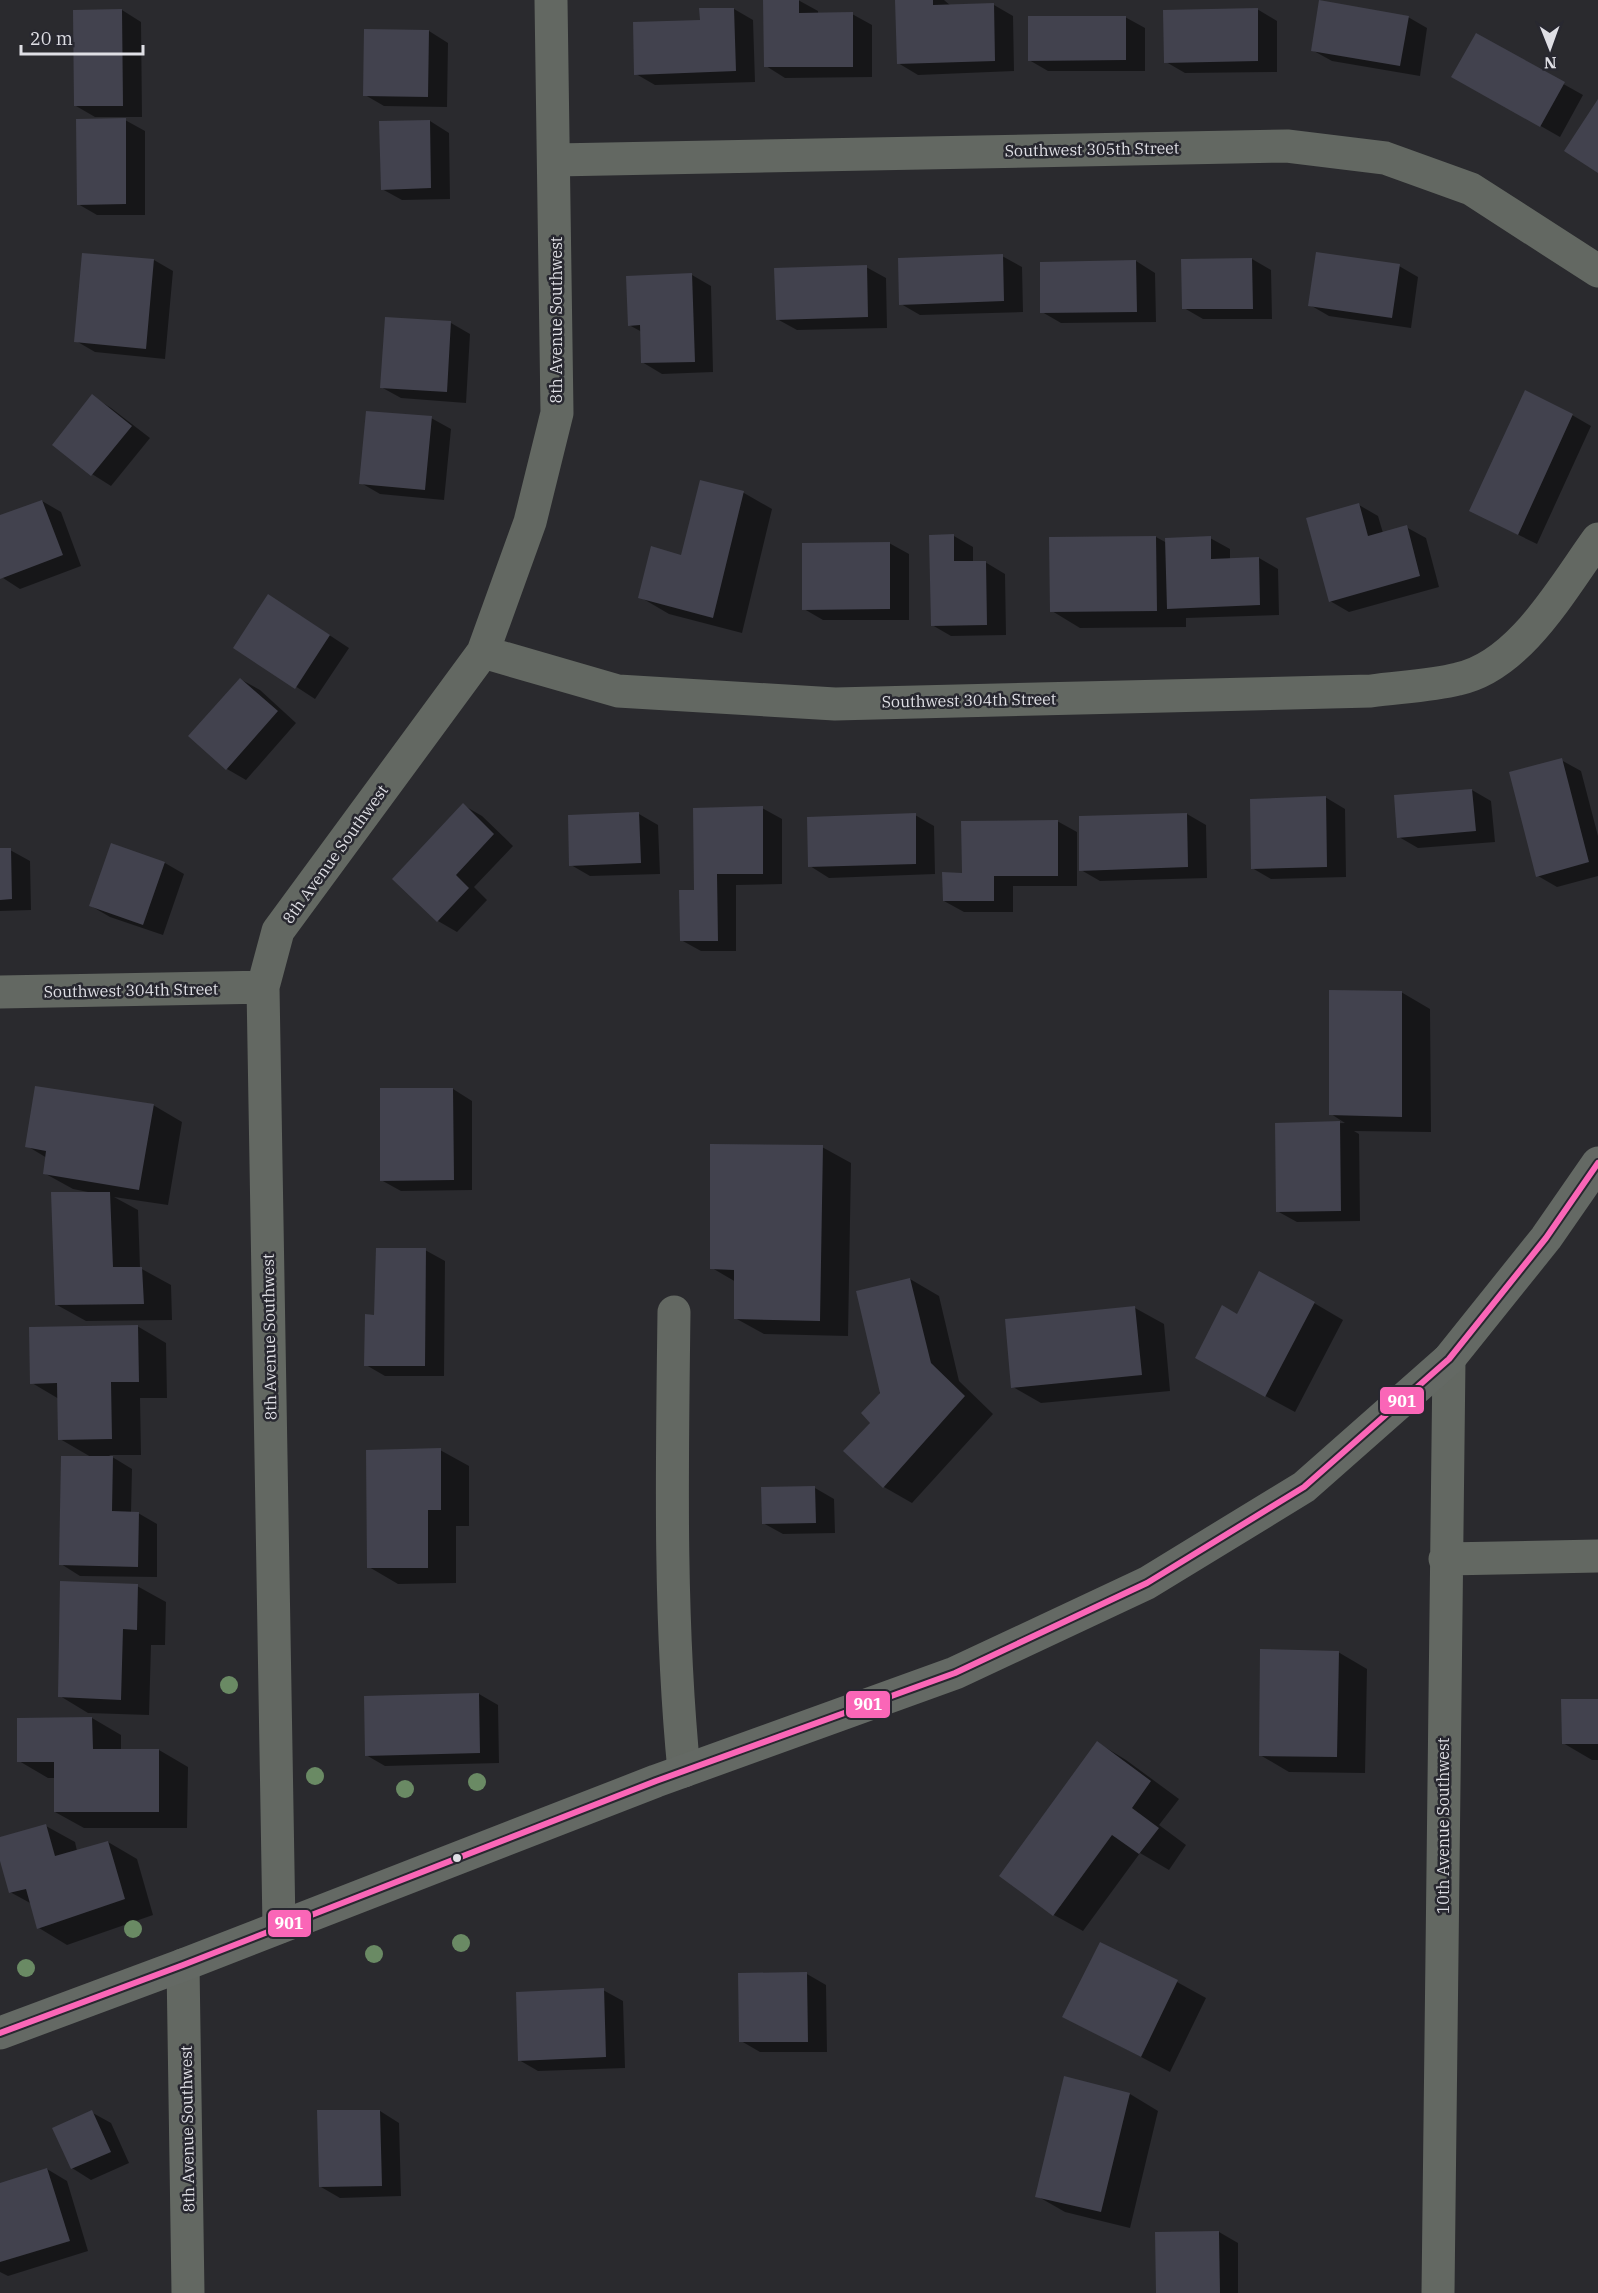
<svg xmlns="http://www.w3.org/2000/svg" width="1598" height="2293" font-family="'IBM Plex Serif',serif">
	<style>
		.shadow { fill: #0007 }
		.building { fill: #42424e }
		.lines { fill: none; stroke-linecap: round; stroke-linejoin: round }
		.minor { stroke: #636862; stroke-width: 33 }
		.major { stroke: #646964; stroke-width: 33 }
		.bus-1-casing { stroke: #282830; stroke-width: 10 }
		.bus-1 { stroke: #fa66b7; stroke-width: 6 }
		.tree { fill: #6a8a64 }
		.bus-dot { fill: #dfdfe5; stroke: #282830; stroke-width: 2 }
		.labels { text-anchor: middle; stroke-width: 5; stroke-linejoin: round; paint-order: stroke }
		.street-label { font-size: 16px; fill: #dfdfe5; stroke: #282830 }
		.line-badge { stroke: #282830; stroke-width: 2 }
		.badge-label { font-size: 16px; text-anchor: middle; font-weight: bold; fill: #fff }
	</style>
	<rect width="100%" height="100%" fill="#2a2a2e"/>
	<path class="shadow" d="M798 0 818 11V14H852L872 25V77L785 78 766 66Z
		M897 0H944L951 6 994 5 1013 16 1014 71 918 75 898 63Z
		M734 9 753 20 755 82 655 85 636 74 701 21Z
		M1257 9 1277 21V72L1185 73 1166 62Z
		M122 10 141 22 142 117H95L76 106 74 11Z
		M1125 17 1145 28V71H1048L1029 60Z
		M1408 17 1427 28 1420 76 1332 61 1312 50Z
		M429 31 448 43 447 107 384 106 365 95Z
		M1476 35 1583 95 1560 137 1453 76Z
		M125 120 145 131V215H97L78 204Z
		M430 121 449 133 450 199 402 200 382 189Z
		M1002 256 1022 267 1023 312 920 315 901 304Z
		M1252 259 1271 270 1272 319H1203L1184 308Z
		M154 260 173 271 165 359 95 352 76 341Z
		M1136 261 1155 273 1156 322 1061 323 1042 312Z
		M1399 266 1418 277 1411 328 1329 316 1310 305Z
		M866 267 886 278 887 328 797 330 777 319Z
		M692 275 711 286 713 372 662 374 642 362V332L629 325Z
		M386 319 451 323 470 334 466 403 401 398 381 387Z
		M92 396 111 408 150 438 111 486 92 474Z
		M1572 415 1591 426 1537 544 1490 521Z
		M431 418 451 429 444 500 380 494 361 483Z
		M701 482 744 493 772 509 742 633 669 614 640 597 682 557Z
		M42 501 61 512 81 566 20 589 0 576V517Z
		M1359 505 1378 516 1383 533 1406 527 1426 538 1439 587 1349 612 1330 601Z
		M954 536 973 547V563L985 562 1005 574 1006 635 951 636 932 625Z
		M1156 537 1167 543 1210 538 1230 549V560L1259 558 1278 569 1279 615 1186 618V627L1080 628 1052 611Z
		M889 543 909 554V620H823L804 609Z
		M288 608 349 648 315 699 235 647Z
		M240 679 260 690 296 723 246 780 227 769Z
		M1561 760 1581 771 1598 836V876L1557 887 1538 876Z
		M1472 790 1491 801 1495 842 1418 848 1399 837Z
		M1325 797 1345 809 1346 877 1271 879 1252 868Z
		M463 805 482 816 513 846 474 887 487 900 457 932 438 921Z
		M762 808 782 819V884L736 885V951H701L681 940 695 892Z
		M639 814 658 825 660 874 590 876 571 865 569 816Z
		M1187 814 1206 825 1207 878 1100 881 1081 870 1080 817Z
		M915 815 934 826 935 874 829 878 810 866Z
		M1057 821 1077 832V886H1013V912H964L944 901 963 874Z
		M112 845 165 863 184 874 163 935 110 917 91 906Z
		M0 850H10L30 861 31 910 0 911Z
		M1401 992 1430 1009 1431 1132 1354 1131 1359 1134 1360 1221 1297 1222 1277 1211V1125L1345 1123 1331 1114Z
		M453 1089 472 1101V1190L401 1191 381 1180Z
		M153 1105 182 1122 168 1205 114 1197 138 1210 140 1268 171 1285 172 1320 86 1321 57 1305 88 1192 73 1189 44 1173 47 1158 27 1146Z
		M822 1147 851 1163 848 1336 764 1334 735 1318 736 1282 712 1268Z
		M425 1250 445 1261 444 1376H385L366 1365 376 1316Z
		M910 1279 939 1296 959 1381 993 1414 912 1503 884 1487 872 1422Z
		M1314 1303 1343 1320 1295 1412 1225 1374 1238 1316Z
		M1135 1308 1164 1324 1170 1391 1041 1403 1013 1387Z
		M137 1326 166 1343 167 1398H140L141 1455H109L132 1469 131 1513H138L157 1524V1577L80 1576 61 1564 91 1457 60 1439 59 1399 32 1383Z
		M440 1450 469 1466V1526H456V1583L398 1584 369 1567Z
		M815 1488 834 1499 835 1533 783 1534 763 1523Z
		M137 1586 166 1602 165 1645H151L149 1715 88 1713 60 1696Z
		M1338 1652 1367 1669 1365 1773 1289 1772 1260 1755Z
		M479 1694 498 1705 499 1763 385 1766 366 1755Z
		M1598 1701V1760H1592L1563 1743Z
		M92 1718 121 1735V1751L159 1750 188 1767 187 1828H84L55 1812V1778H48L19 1761V1719Z
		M1098 1743 1126 1760 1179 1799 1159 1825 1186 1845 1169 1870 1140 1853 1083 1931 1054 1915 1001 1876Z
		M46 1826 75 1842 77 1851 108 1842 137 1859 153 1915 67 1945 39 1928 32 1904 10 1892 0 1855V1839Z
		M807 1974 826 1985 827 2052H760L741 2041Z
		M1177 1982 1206 1998 1170 2072 1064 2017Z
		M603 1990 623 2001 625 2068 538 2071 519 2060Z
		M1130 2094 1158 2111 1130 2228 1065 2212 1037 2196Z
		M380 2111 399 2123 401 2196 340 2198 321 2187Z
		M91 2112 111 2123 129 2163 91 2180 72 2168Z
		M47 2169 67 2181 88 2251 8 2276 0 2272V2185Z
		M1219 2232 1238 2243V2293H1157Z"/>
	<path class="building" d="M763 0H799V13L853 12V67H764Z
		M895 0H933V5L994 3 995 61 897 64Z
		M1319 0 1409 16 1400 66 1311 51Z
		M699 8H734L736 71 634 75 633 22 700 20Z
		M1258 8V61L1164 63 1163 10Z
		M122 9 123 106H74L73 10Z
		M1028 16H1126V60L1028 61Z
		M364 29 429 30 428 97 363 96Z
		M1476 33 1565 82 1540 127 1451 77Z
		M1598 99V173L1564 151Z
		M126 118V204L77 205 76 119Z
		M430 120 431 188 381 190 379 121Z
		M1316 252 1400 264 1392 318 1308 306Z
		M82 253 154 259 146 349 74 342Z
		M1003 254 1004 301 899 305 898 258Z
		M1252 258 1253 309H1182L1181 259Z
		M1136 260 1137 312 1040 313V262Z
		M867 265 868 317 776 320 774 268Z
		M692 273 695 362 641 363 640 325 628 326 626 276Z
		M385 317 451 321 447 392 380 388Z
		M1525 390 1573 414 1518 535 1469 511Z
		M92 394 132 426 91 476 52 445Z
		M366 411 432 416 425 490 359 484Z
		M700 480 744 491 713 618 638 598 651 546 681 555Z
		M42 500 63 555 0 579V515Z
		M1359 503 1368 536 1407 525 1420 576 1329 602 1306 518Z
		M954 534V561H986L987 625 931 626 929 535Z
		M1156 536 1157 611 1050 612 1049 537Z
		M1211 536V559L1259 557 1260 605 1167 609 1165 538Z
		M890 542V609L802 610V543Z
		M268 594 330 635 295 689 233 648Z
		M240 678 278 711 226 770 188 736Z
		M1562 758 1589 862 1536 877 1509 772Z
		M1472 789 1476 831 1397 838 1394 795Z
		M1326 796 1327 867 1251 869 1250 799Z
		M463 803 494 834 456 875 469 888 437 922 392 879Z
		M763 806V874H717L718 941H680L679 890H694L693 808Z
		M639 812 641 863 569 866 568 815Z
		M916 813V864L808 867 807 817Z
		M1187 813 1188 867 1079 871V816Z
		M1058 820V876H994V901H943L942 872 962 873 961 821Z
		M111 843 165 862 143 925 89 906Z
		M0 848H11L12 899 0 900Z
		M1329 990 1402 991V1117L1329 1115Z
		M35 1086 154 1104 139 1190 43 1174 46 1151 25 1147Z
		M380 1088H453L454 1180 380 1181Z
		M1340 1121 1341 1211 1276 1212 1275 1123Z
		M710 1144 823 1145 820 1321 734 1319V1270L710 1269Z
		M51 1192H110L113 1267H142L144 1304 55 1305Z
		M376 1248H426L425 1366H364L365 1314 374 1315Z
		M1259 1271 1315 1302 1265 1397 1195 1358 1222 1305 1237 1314Z
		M910 1278 931 1363 965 1396 883 1488 843 1451 870 1423 861 1413 880 1393 856 1291Z
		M1135 1306 1142 1375 1011 1388 1005 1319Z
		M138 1325 139 1382H111L112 1439 58 1440 57 1383 30 1384 29 1327Z
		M441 1448V1510H428V1568H367L366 1450Z
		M61 1456H113L112 1511 139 1512 138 1567 59 1565Z
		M815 1486 816 1523 762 1524 761 1487Z
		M60 1581 138 1584 137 1630 123 1629 121 1700 58 1697Z
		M1260 1649 1339 1651 1337 1757 1259 1756Z
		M479 1693 480 1753 365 1756 364 1696Z
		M1561 1699H1598V1744H1562Z
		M92 1717 93 1749H159V1812H54V1762H17V1718Z
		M1097 1741 1151 1781 1132 1808 1159 1828 1139 1854 1112 1835 1053 1916 999 1876Z
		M46 1824 55 1856 108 1841 125 1899 37 1929 26 1889 9 1893 0 1861V1837Z
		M1100 1942 1178 1980 1141 2057 1062 2017Z
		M807 1972 808 2042H739L738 1973Z
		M604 1988 606 2057 518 2061 516 1992Z
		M1064 2076 1130 2093 1101 2212 1035 2197Z
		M92 2110 111 2152 71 2169 52 2128Z
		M317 2110H380L382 2186 319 2187Z
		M47 2168 70 2241 0 2262V2183Z
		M1219 2231 1220 2293H1156L1155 2232Z"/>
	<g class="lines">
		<path class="minor" d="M555 160 1287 146 1385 158 1471 189 1598 271
			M483 652 618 691 835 704 1371 691C1400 687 1430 686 1458 679 1520 666 1563 587 1598 539
			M0 992 263 987
			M674 1312C672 1465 669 1618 684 1771
			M1445 1559 1598 1556
			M279 1927 263 987 278 931 483 652 530 522 557 413 551 0
			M183 1965 188 2293
			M1438 2293 1449 1359"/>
		<path class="major" d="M0 2033 183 1965 656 1781 955 1673 1147 1583 1304 1487 1449 1359 1546 1238 1598 1163"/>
		<g class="bus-1-casing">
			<path id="bus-1" d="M0 2033 183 1965 656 1781 955 1673 1147 1583 1304 1487 1449 1359 1546 1238 1598 1163"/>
		</g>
		<use href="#bus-1" class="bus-1"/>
	</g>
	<g class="tree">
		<circle cx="229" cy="1685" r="9"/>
		<circle cx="315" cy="1776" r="9"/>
		<circle cx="477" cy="1782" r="9"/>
		<circle cx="405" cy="1789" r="9"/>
		<circle cx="133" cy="1929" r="9"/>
		<circle cx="461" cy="1943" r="9"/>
		<circle cx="374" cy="1954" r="9"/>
		<circle cx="26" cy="1968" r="9"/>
	</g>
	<circle class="bus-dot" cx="457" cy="1858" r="5"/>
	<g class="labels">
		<g class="street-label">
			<text transform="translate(1092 149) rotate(-1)" y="6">Southwest 305th Street</text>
			<text transform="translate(556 320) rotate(-90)" y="6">8th Avenue Southwest</text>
			<text transform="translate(969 700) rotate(-1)" y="6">Southwest 304th Street</text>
			<text transform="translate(335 854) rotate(-54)" y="6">8th Avenue Southwest</text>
			<text transform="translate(131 990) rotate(-1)" y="6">Southwest 304th Street</text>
			<text transform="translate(269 1337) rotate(-91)" y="6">8th Avenue Southwest</text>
			<text transform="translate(1443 1826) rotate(-90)" y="6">10th Avenue Southwest</text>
			<text transform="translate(187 2129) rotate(-91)" y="6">8th Avenue Southwest</text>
		</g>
	</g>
	<g class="line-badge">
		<rect x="1379" y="1386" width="46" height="29" rx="6" fill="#fa66b7"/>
		<rect x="845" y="1690" width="46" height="29" rx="6" fill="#fa66b7"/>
		<rect x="267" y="1909" width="45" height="29" rx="6" fill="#fa66b7"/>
	</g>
	<g class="badge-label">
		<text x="1402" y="1407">901</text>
		<text x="868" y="1710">901</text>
		<text x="289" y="1929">901</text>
	</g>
	<g transform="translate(1550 48) rotate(179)" stroke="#282830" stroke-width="4.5" paint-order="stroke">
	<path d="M0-4.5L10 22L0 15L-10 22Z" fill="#dfdfe5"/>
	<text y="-9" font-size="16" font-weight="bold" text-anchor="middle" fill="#dfdfe5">N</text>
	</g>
	<path d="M21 45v9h122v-9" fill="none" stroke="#dfdfe5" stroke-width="3"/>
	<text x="30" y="45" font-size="18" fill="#dfdfe5" stroke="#282830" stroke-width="4.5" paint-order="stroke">20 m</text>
</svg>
